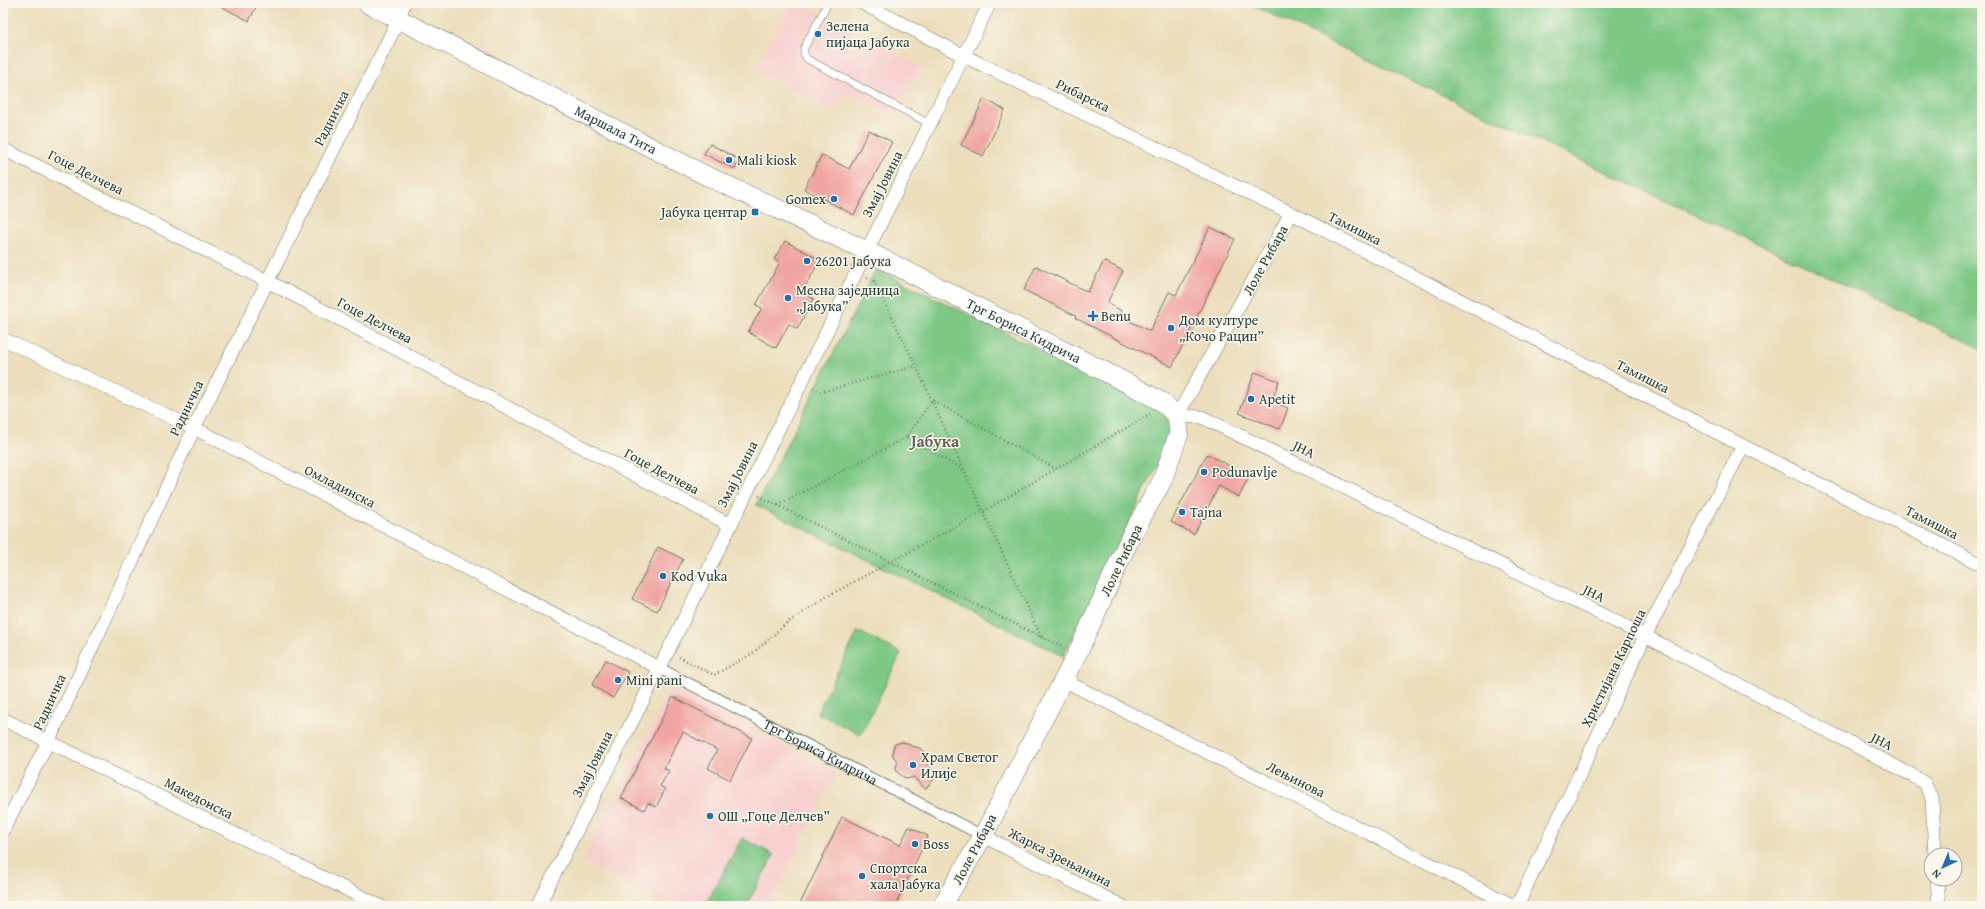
<svg xmlns="http://www.w3.org/2000/svg" width="1985" height="909" font-family="'Gentium Book Plus',serif">
	<style>
		.built { fill: #f7d0ce }
		.green { fill: #7ec886; stroke: #4e825d }
		.building { fill: #f0a5a2 }
		.lines { fill: none; stroke-linecap: round; stroke-linejoin: round }
		.service-casing { stroke: #677564; stroke-width: 8 }
		.pedestrian-casing { stroke: #677564; stroke-width: 12 }
		.minor-casing { stroke: #677564; stroke-width: 14 }
		.secondary-casing { stroke: #677564; stroke-width: 20 }
		.path { stroke: #677564; stroke-width: 2.5; stroke-dasharray: 1 3; stroke-linecap: butt }
		.service { stroke: #fff; stroke-width: 7 }
		.pedestrian { stroke: #fff; stroke-width: 10 }
		.minor { stroke: #fff; stroke-width: 13 }
		.secondary { stroke: #fff; stroke-width: 19 }
		.poi-dot { fill: #1f6fb2; stroke: #fbf7ec; stroke-width: 1.5 }
		.labels { text-anchor: middle; stroke-width: 3; stroke-linejoin: round; paint-order: stroke }
		.poi-label { font-size: 14px; fill: #1f3d34; stroke: #fbf7ec; text-anchor: start }
		.street-label { font-size: 14px; fill: #1f3d34; stroke: #fbf7ec }
		.quarter-label { font-size: 16px; font-weight: bold; fill: #68615a; stroke: #fbf7ec }
	</style>
	<rect width="100%" height="100%" fill="#fbf7ec"/>
	<filter id="ink" filterUnits="userSpaceOnUse"><feTurbulence type="fractalNoise" baseFrequency=".025" numOctaves="2"/><feDisplacementMap in="SourceGraphic" scale="8" xChannelSelector="R" yChannelSelector="G"/><feConvolveMatrix kernelMatrix="1 2 1 2 8 2 1 2 1" color-interpolation-filters="sRGB"/></filter>
	<filter id="wash" filterUnits="userSpaceOnUse"><feTurbulence type="fractalNoise" baseFrequency=".012" numOctaves="4" result="noise"/><feDisplacementMap in="SourceGraphic" scale="16" xChannelSelector="R" yChannelSelector="G"/><feGaussianBlur stdDeviation="0.9" result="paint"/><feColorMatrix in="noise" values="0 0 0 0 0 0 0 0 0 0 0 0 0 0 0 0 0 1.4 0 .05"/><feComposite in="paint" operator="in"/></filter>
	<g filter="url(#wash)">
		<rect width="100%" height="100%" fill="#ecdebc"/>
		<path class="built" d="M790 3H802L921 66 895 117 846 92 835 112 755 70Z
			M671 687 837 772 769 906H671L583 861Z"/>
		<path class="green" d="M1248 3H1982V349L1283 20Z
			M876 269 1157 408 1169 421 1170 439 1063 656 756 505Z
			M858 631 901 653 861 735 817 713Z
			M742 838 774 855 746 906H714L707 902Z"/>
		<g id="blocks">
			<path class="building" d="M215 3H258L249 21Z
				M984 99 1005 110 983 156 961 145Z
				M869 130 892 142 854 215 804 189 822 155 849 169Z
				M710 144 740 160 735 169 704 154Z
				M1210 227 1235 239 1172 367 1075 318 1076 316 1024 290 1036 266 1088 292 1104 261 1123 271 1107 303 1122 311 1119 316 1150 331 1169 292 1176 295Z
				M785 241 820 260 802 292 814 299 797 329 789 324 776 348 748 332 762 308 756 305 780 262 774 259Z
				M1255 372 1279 381 1272 401 1288 408 1280 429 1239 413Z
				M1207 454 1249 476 1239 497 1219 486 1194 534 1171 522Z
				M658 547 683 559 657 611 632 599Z
				M606 660 628 672 613 698 592 685Z
				M673 697 752 738 730 780 708 768 717 750 683 732 664 768 669 771 660 786 665 789 656 807 648 803 644 810 621 798Z
				M902 742 907 743 911 746 920 748 925 753 927 759 926 763 938 775 925 789 914 777 906 779 897 772 896 767 898 762 893 756V749L895 744Z
				M842 817 900 845 909 827 928 836 895 906H799Z"/>
		</g>
	</g>
	<g filter="url(#ink)">
		<use href="#blocks" fill-opacity="0" stroke="#677564" stroke-width="1"/>
		<g class="lines">
			<g class="service-casing">
				<path id="service" d="M828 3 804 48V54L807 59 930 124"/>
			</g>
			<g class="pedestrian-casing">
				<g id="pedestrian">
					<path id="s1" d="M659 668 983 836"/>
				</g>
			</g>
			<g class="minor-casing">
				<path id="minor" d="M862 3 964 56 1291 213 1743 446 1982 565
					M3 149 267 281 730 525
					M1291 213 1177 416 1202 417 1645 636 1910 774 1924 783 1932 798 1935 855
					M3 339 194 428 659 668
					M1063 680 1514 906
					M3 719 380 906
					M3 830 49 740 194 428 399 19 404 3
					M983 836 1122 906
					M1937 879 1939 906
					M538 906 668 651 990 3
					M1517 906 1645 636 1743 446"/>
			</g>
			<g class="secondary-casing">
				<g id="secondary">
					<path id="s2" d="M367 3 703 174 867 251 1127 383 1162 402 1177 416 1179 433 1162 481 1130 538 1078 652 983 836 942 906"/>
				</g>
			</g>
			<path class="path" d="M867 277 874 281 916 366 1041 637
				M813 388 821 392 916 366
				M907 437 963 470
				M759 496 1041 637 1063 646
				M778 505 907 437 932 400 1056 469
				M679 657 714 675 753 653 787 623 826 597 982 512 1150 414"/>
			<use href="#service" class="service"/>
			<use href="#pedestrian" class="pedestrian"/>
			<use href="#minor" class="minor"/>
			<use href="#secondary" class="secondary"/>
		</g>
	</g>
	<g class="poi-dot">
		<circle cx="818" cy="34" r="4"/>
		<circle cx="729" cy="160" r="4"/>
		<circle cx="834" cy="199" r="4"/>
		<rect x="751" y="208" width="8" height="8" rx="2"/>
		<circle cx="807" cy="261" r="4"/>
		<circle cx="788" cy="298" r="4"/>
		<path d="M1091 310h4v4h4v4h-4v4h-4v-4h-4v-4h4z"/>
		<circle cx="1171" cy="328" r="4"/>
		<circle cx="1251" cy="399" r="4"/>
		<circle cx="1204" cy="472" r="4"/>
		<circle cx="1182" cy="512" r="4"/>
		<circle cx="663" cy="576" r="4"/>
		<circle cx="618" cy="680" r="4"/>
		<circle cx="913" cy="765" r="4"/>
		<circle cx="710" cy="816" r="4"/>
		<circle cx="915" cy="844" r="4"/>
		<circle cx="862" cy="876" r="4"/>
	</g>
	<g class="labels">
		<g class="poi-label">
			<text x="826" y="31">Зелена<tspan x="826" dy="16">пијаца Јабука</tspan></text>
			<text x="737" y="165">Mali kiosk</text>
			<text x="826" y="204" text-anchor="end">Gomex</text>
			<text x="747" y="217" text-anchor="end">Јабука центар</text>
			<text x="815" y="266">26201 Јабука</text>
			<text x="796" y="295">Месна заједница<tspan x="796" dy="16">„Јабука”</tspan></text>
			<text x="1101" y="321">Benu</text>
			<text x="1179" y="325">Дом културе<tspan x="1179" dy="16">„Кочо Рацин”</tspan></text>
			<text x="1259" y="404">Apetit</text>
			<text x="1212" y="477">Podunavlje</text>
			<text x="1190" y="517">Tajna</text>
			<text x="671" y="581">Kod Vuka</text>
			<text x="626" y="685">Mini pani</text>
			<text x="921" y="762">Храм Светог<tspan x="921" dy="16">Илије</tspan></text>
			<text x="718" y="821">ОШ „Гоце Делчев”</text>
			<text x="923" y="849">Boss</text>
			<text x="870" y="873">Спортска<tspan x="870" dy="16">хала Јабука</tspan></text>
		</g>
		<g class="street-label">
			<text transform="translate(1083 95) rotate(26)" y="5">Рибарска</text>
			<text transform="translate(331 118) rotate(-63)" y="5">Радничка</text>
			<text dy="5" stroke="none"><textPath href="#s2" startOffset="279">Маршала Тита</textPath></text>
			<text transform="translate(86 172) rotate(27)" y="5">Гоце Делчева</text>
			<text transform="translate(882 184) rotate(-63)" y="5">Змај Јовина</text>
			<text transform="translate(1355 228) rotate(27)" y="5">Тамишка</text>
			<text transform="translate(1265 260) rotate(-61)" y="5">Лоле Рибара</text>
			<text transform="translate(375 320) rotate(28)" y="5">Гоце Делчева</text>
			<text dy="5" stroke="none"><textPath href="#s2" startOffset="734">Трг Бориса Кидрича</textPath></text>
			<text transform="translate(1643 376) rotate(27)" y="5">Тамишка</text>
			<text transform="translate(186 408) rotate(-64)" y="5">Радничка</text>
			<text transform="translate(1304 449) rotate(26)" y="5">ЈНА</text>
			<text transform="translate(662 471) rotate(28)" y="5">Гоце Делчева</text>
			<text transform="translate(737 474) rotate(-63)" y="5">Змај Јовина</text>
			<text transform="translate(340 486) rotate(27)" y="5">Омладинска</text>
			<text transform="translate(1932 522) rotate(27)" y="5">Тамишка</text>
			<text transform="translate(1121 560) rotate(-64)" y="5">Лоле Рибара</text>
			<text transform="translate(1594 593) rotate(26)" y="5">ЈНА</text>
			<text transform="translate(1613 668) rotate(-64)" y="5">Христијана Карпоша</text>
			<text transform="translate(49 702) rotate(-65)" y="5">Радничка</text>
			<text transform="translate(1882 741) rotate(27)" y="5">ЈНА</text>
			<text dy="5" stroke="none"><textPath href="#s1" startOffset="182">Трг Бориса Кидрича</textPath></text>
			<text transform="translate(592 764) rotate(-63)" y="5">Змај Јовина</text>
			<text transform="translate(1296 779) rotate(27)" y="5">Лењинова</text>
			<text transform="translate(199 798) rotate(27)" y="5">Македонска</text>
			<text transform="translate(974 849) rotate(-62)" y="5">Лоле Рибара</text>
			<text transform="translate(1060 857) rotate(27)" y="5">Жарка Зрењанина</text>
		</g>
		<g class="quarter-label">
			<text x="935" y="447">Јабука</text>
		</g>
	</g>
	<rect width="1985" height="909" fill="none" stroke="#fbf7ec" stroke-width="16"/>
	<g transform="translate(1943 867) rotate(224)"><circle r="19" fill="#fbf7ec" stroke="#a3ada2"/>
	<path d="M0-3L7 15L0 10L-7 15Z" fill="#1f6fb2"/>
	<text y="-6" font-size="11" font-weight="bold" text-anchor="middle" fill="#1f3d34">N</text>
	</g>
</svg>
